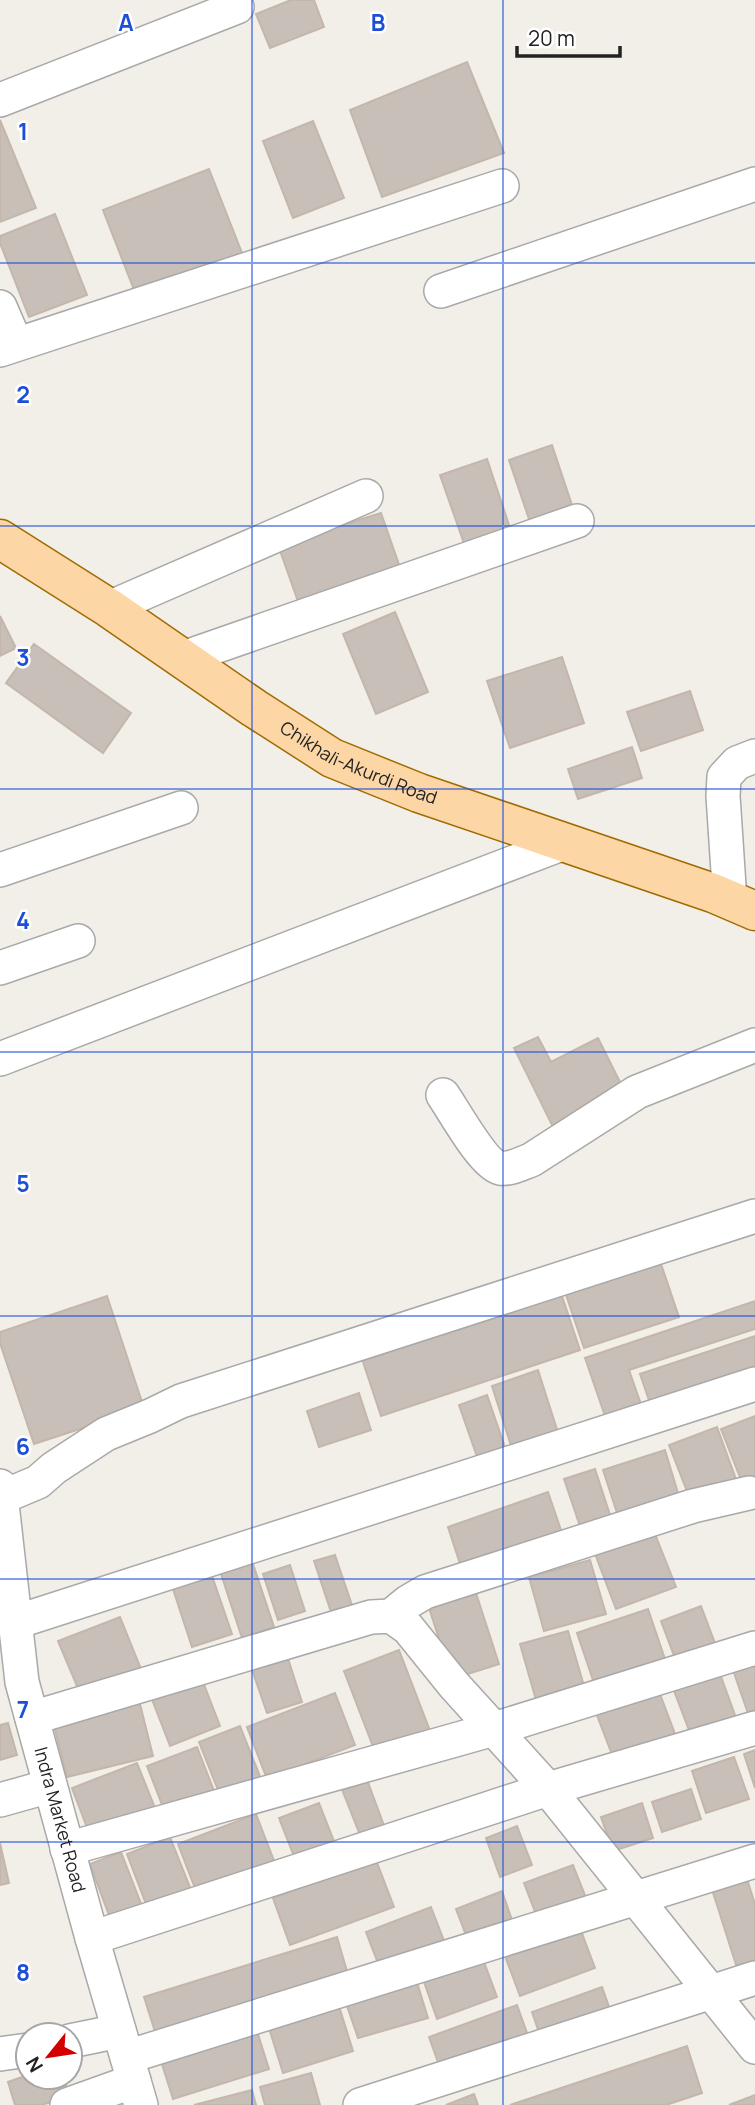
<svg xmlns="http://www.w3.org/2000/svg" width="755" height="2105" font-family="Manrope,sans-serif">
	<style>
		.building { fill: #c7bfb8; stroke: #c4b6ab; stroke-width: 2 }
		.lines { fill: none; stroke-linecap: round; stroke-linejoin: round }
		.minor-casing { stroke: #a9a9a9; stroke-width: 36 }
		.major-casing { stroke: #a06b00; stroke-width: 41 }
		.minor { stroke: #fff; stroke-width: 33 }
		.major { stroke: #fcd6a4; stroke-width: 38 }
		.grid { fill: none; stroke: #1d4ed8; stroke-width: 2; stroke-opacity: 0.55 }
		.labels { text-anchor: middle; stroke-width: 5; stroke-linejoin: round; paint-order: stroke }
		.street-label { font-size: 18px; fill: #222; stroke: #fff }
		.grid-label { font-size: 23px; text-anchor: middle; font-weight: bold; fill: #1d4ed8; stroke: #fff; stroke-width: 5; stroke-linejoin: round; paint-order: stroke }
	</style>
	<rect width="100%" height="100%" fill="#f2efe9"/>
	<path class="building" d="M291 0H314L324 27 270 48 256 14Z
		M467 62 504 153 382 197 350 110Z
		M0 120 36 208 0 222Z
		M313 121 344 198 293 218 263 141Z
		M209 169 242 253 136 295 103 210Z
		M55 214 87 295 29 317 0 243V236Z
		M552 445 574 511 531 525 509 460Z
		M487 459 512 534 466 549 440 475Z
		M381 513 402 573 300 607 278 545Z
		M395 612 428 692 376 714 343 634Z
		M0 616 16 648 0 656Z
		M34 644 131 713 103 753 6 683Z
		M562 657 584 723 510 748 487 681Z
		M690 691 703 730 641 751 627 712Z
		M632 747 642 778 578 799 568 769Z
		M538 1037 551 1062 598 1038 622 1086 557 1135 514 1048Z
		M660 1261 679 1317 584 1348 565 1292Z
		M561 1293 580 1350 381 1416 362 1359Z
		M107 1296 144 1408 34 1444 0 1343V1332Z
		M755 1301V1329L629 1370 642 1407 606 1419 585 1358Z
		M755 1336V1374L652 1409 640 1374Z
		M538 1370 560 1439 514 1455 492 1386Z
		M359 1393 371 1430 319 1447 307 1411Z
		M487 1395 509 1459 481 1468 459 1405Z
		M755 1416V1486L745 1490 721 1429Z
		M717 1427 737 1482 690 1499 669 1445Z
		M665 1450 681 1503 620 1522 603 1470Z
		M595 1469 614 1527 584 1538 564 1479Z
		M548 1492 563 1536 462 1570 448 1527Z
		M653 1529 676 1587 616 1609 594 1551Z
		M335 1555 353 1608 332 1615 314 1561Z
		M590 1560 606 1614 544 1631 529 1577Z
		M252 1561 274 1627 242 1638 220 1571Z
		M290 1565 305 1611 278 1620 263 1574Z
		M209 1567 232 1634 192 1647 170 1580Z
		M476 1593 499 1664 452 1679 429 1608Z
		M701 1606 719 1654 679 1669 661 1621Z
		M648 1609 667 1665 593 1680 577 1633Z
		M120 1617 143 1674 82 1698 58 1641Z
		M568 1631 584 1686 536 1700 520 1644Z
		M284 1646 302 1702 267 1713 248 1658Z
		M399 1650 432 1736 377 1757 344 1671Z
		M755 1663V1724L752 1725 733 1670Z
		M198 1669 220 1726 170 1746 148 1689Z
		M719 1671 740 1729 695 1746 673 1688Z
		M657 1686 678 1742 616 1765 595 1710Z
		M335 1693 355 1745 267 1779 247 1727Z
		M138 1696 153 1756 67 1777 52 1718Z
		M8 1723 17 1755 0 1760V1725Z
		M240 1726 263 1784 222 1800 199 1742Z
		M197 1747 216 1796 166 1815 147 1766Z
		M755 1750V1788L744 1754Z
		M734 1757 749 1799 706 1813 692 1771Z
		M137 1763 157 1813 91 1838 72 1788Z
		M366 1777 386 1831 362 1840 341 1787Z
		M691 1789 701 1819 662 1832 652 1802Z
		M319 1803 339 1854 299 1869 279 1818Z
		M642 1803 653 1838 613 1851 601 1817Z
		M256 1814 276 1866 198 1896 178 1844Z
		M517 1826 532 1865 500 1877 486 1838Z
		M170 1837 193 1895 149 1912 127 1854Z
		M0 1843 9 1883 0 1885Z
		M121 1852 145 1914 113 1926 90 1864Z
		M376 1860 394 1907 290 1945 273 1898Z
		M573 1865 588 1903 539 1922 524 1883Z
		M744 1870 755 1904V1965L738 1971 709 1880Z
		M502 1891 514 1926 469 1943 456 1909Z
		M431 1907 446 1946 381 1971 366 1932Z
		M580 1928 595 1968 520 1996 505 1956Z
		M337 1937 349 1978 157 2038 144 1997Z
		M481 1954 497 1997 437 2019 422 1976Z
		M415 1976 428 2018 358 2038 344 1997Z
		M602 1987 613 2018 543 2044 532 2012Z
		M338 2003 353 2051 283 2073 268 2025Z
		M517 2005 531 2044 443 2076 429 2037Z
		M257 2031 269 2069 173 2099 161 2061Z
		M687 2046 702 2093 666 2105H510Z
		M311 2073 320 2105H265L260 2087Z
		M28 2075V2077H63L70 2097 41 2105H15L8 2082Z
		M252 2090 256 2105H194Z
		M474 2094 478 2105H446Z
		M755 2095V2105H729Z"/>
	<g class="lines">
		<g class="minor-casing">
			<g id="minor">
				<path d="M0 100 237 7"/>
				<path d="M441 291 755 184"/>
				<path d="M0 307 16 344"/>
				<path d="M0 350 502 186"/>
				<path d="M109 608 366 496"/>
				<path d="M183 658 577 521"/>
				<path d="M0 870 181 808"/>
				<path d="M730 901 723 796 724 777 737 763 755 756"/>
				<path d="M0 968 78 941"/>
				<path d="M0 1059 564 843"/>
				<path d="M443 1095C454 1111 483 1164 500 1168 510 1170 522 1163 531 1160L637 1092 755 1045"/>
				<path id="s1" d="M0 1486 22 1682 92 1938 141 2105"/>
				<path d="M0 1498 38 1482 54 1468 106 1434 150 1416 181 1401 755 1216"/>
				<path d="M391 1616 408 1602 425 1592 693 1506 749 1493"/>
				<path d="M16 1622 755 1384"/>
				<path d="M32 1718 371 1617 391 1616 408 1628 454 1685 548 1789 755 2047"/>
				<path d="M0 1800 50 1786"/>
				<path d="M67 1849 494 1729 755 1648"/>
				<path d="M92 1938 548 1789 755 1728"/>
				<path d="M70 2041 119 2031"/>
				<path d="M0 2054 28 2050"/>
				<path d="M127 2057 755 1861"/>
				<path d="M67 2105 134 2081"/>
				<path d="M360 2105 755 1978"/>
			</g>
		</g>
		<g class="major-casing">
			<g id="major">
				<path id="s2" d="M0 539 109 608 254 708 332 758 419 793 713 893 755 911"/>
			</g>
		</g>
		<use href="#minor" class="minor"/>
		<use href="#major" class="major"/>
	</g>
	<path class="grid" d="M252 0V2105M503 0V2105M0 263H755M0 526H755M0 789H755M0 1052H755M0 1316H755M0 1579H755M0 1842H755"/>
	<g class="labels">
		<g class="street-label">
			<text dy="6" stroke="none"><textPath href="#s2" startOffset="424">Chikhali-Akurdi Road</textPath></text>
			<text dy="6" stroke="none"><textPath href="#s1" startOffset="340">Indra Market Road</textPath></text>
		</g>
	</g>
	<g class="grid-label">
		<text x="126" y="31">A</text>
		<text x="378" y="31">B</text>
		<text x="23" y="140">1</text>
		<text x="23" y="403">2</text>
		<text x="23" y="666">3</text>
		<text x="23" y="929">4</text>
		<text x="23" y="1192">5</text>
		<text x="23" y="1455">6</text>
		<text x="23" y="1718">7</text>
		<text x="23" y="1981">8</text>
	</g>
	<g transform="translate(49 2056) rotate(240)"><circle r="33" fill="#ffffff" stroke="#a7a7a7" stroke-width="2"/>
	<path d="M0-5L12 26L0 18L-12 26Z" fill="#d40000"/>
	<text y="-10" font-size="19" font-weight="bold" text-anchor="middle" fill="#222222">N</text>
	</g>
	<path d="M517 46v10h103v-10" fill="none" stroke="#222222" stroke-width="3.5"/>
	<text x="528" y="46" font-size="21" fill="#222222" stroke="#ffffff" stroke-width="5" paint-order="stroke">20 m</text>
</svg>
